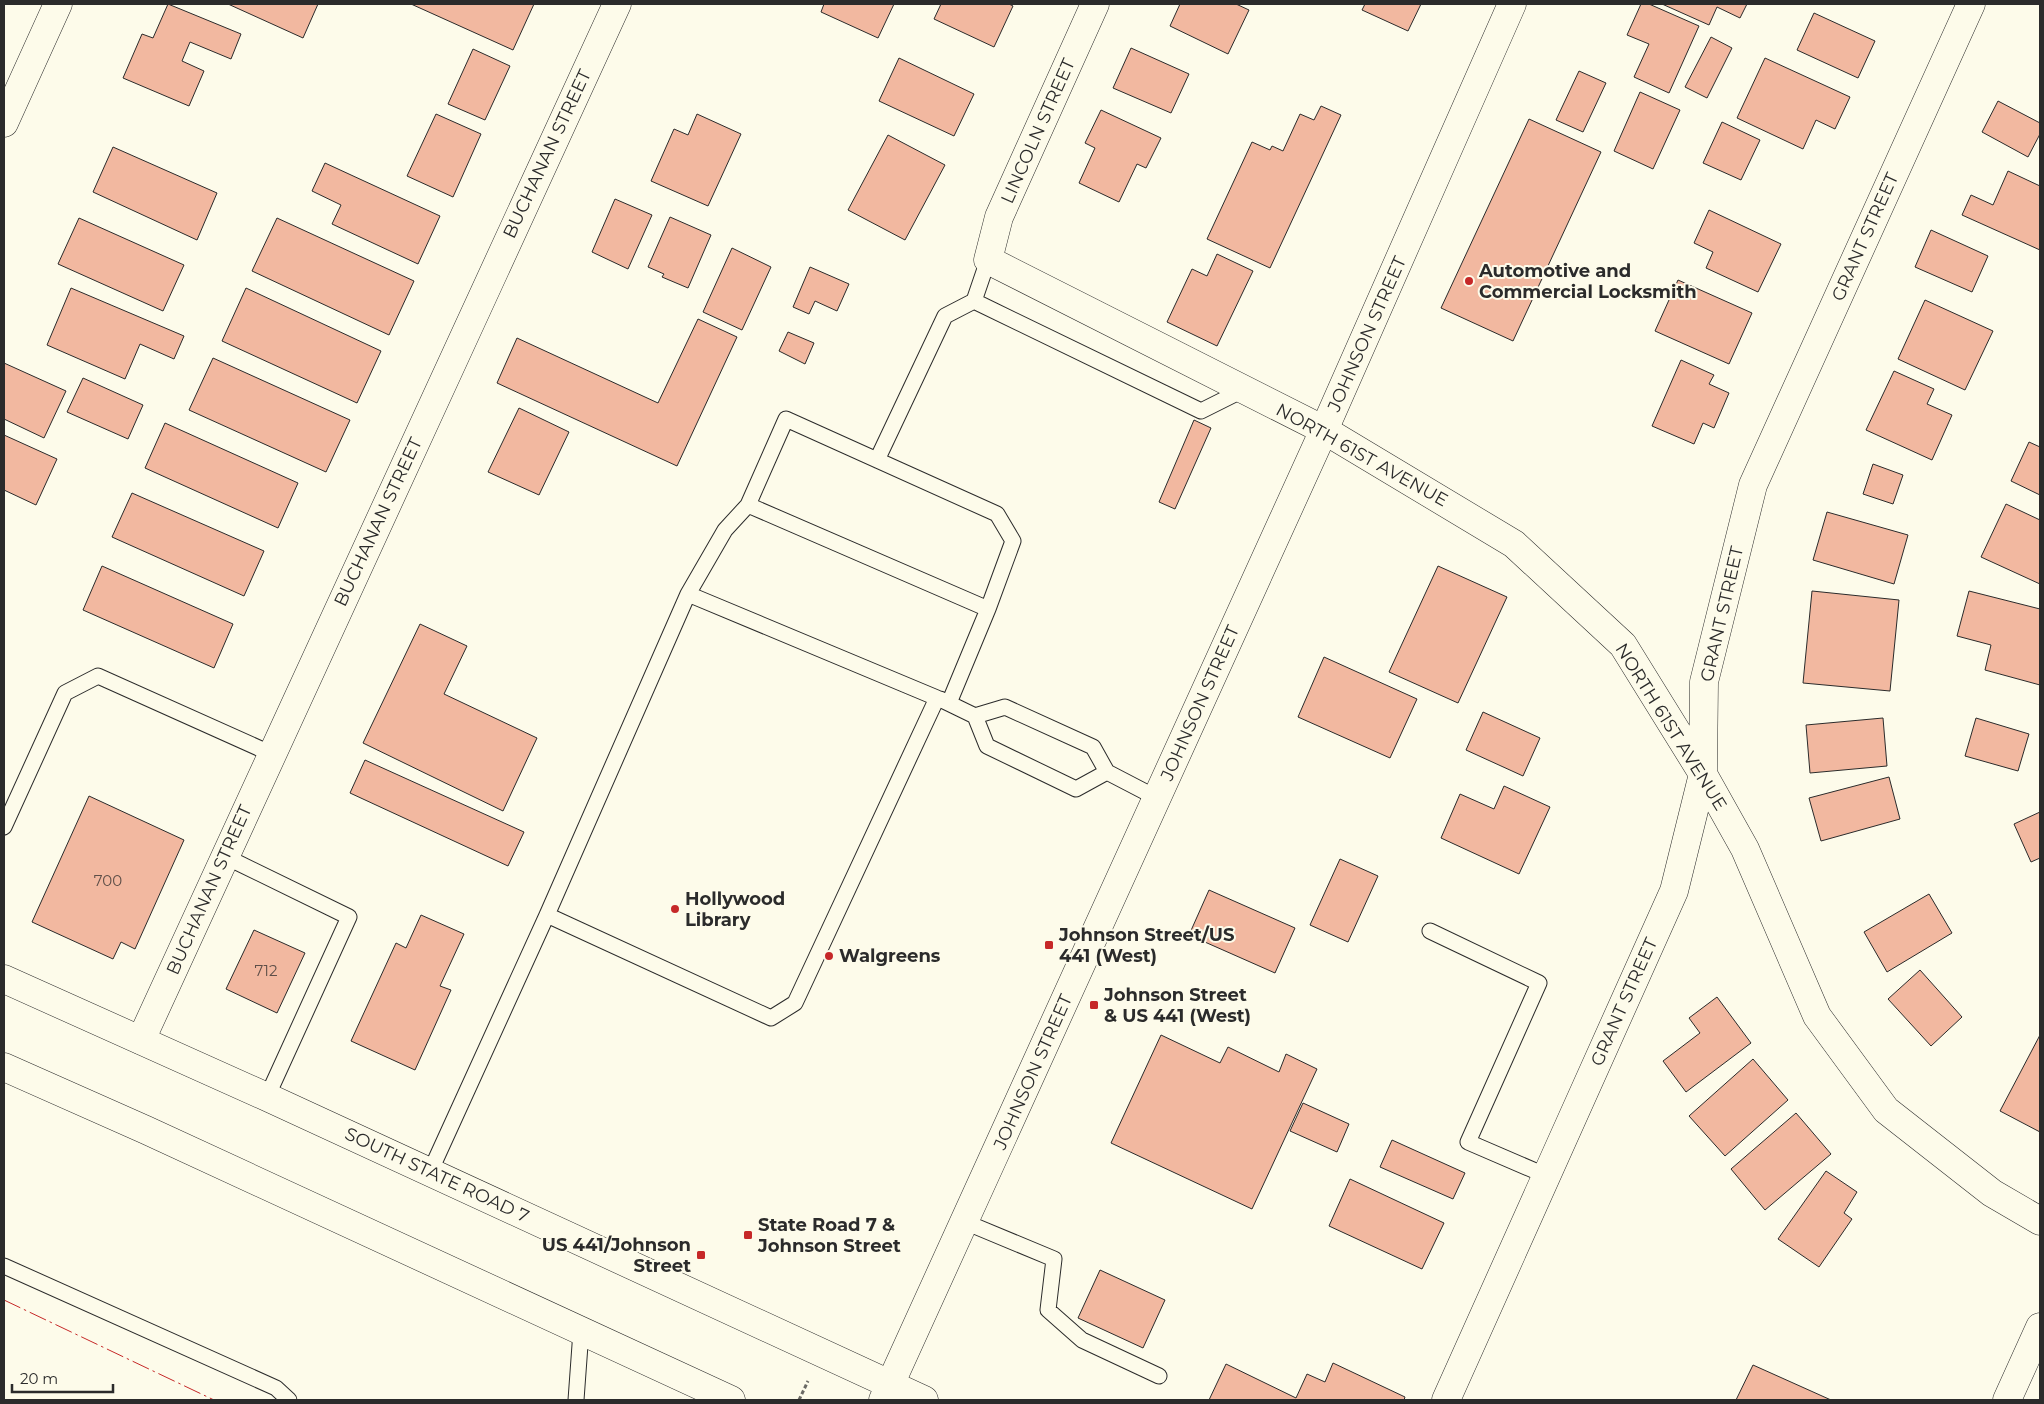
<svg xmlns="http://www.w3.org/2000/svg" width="2044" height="1404" font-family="Montserrat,sans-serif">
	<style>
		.building { fill: #f2b8a0; stroke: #2b2b2b }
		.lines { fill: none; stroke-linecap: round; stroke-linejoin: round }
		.lane-casing { stroke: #2b2b2b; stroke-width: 17 }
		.street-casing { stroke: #2b2b2b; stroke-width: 29 }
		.secondary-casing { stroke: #2b2b2b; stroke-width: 29 }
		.primary-casing { stroke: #2b2b2b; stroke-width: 29 }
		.path { stroke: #6a6964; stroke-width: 3; stroke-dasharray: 4 2.5; stroke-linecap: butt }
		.lane { stroke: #fdfbea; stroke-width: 15 }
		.street { stroke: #fdfbea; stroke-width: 28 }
		.secondary { stroke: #fdfbea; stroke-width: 28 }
		.primary { stroke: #fdfbea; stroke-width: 28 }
		.power { stroke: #c62828; stroke-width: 1; stroke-dasharray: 18 4 2.5 4; stroke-linecap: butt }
		.poi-dot { fill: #c62828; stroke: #fdfbea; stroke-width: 2 }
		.labels { text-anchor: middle; stroke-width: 4; stroke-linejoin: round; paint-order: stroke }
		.number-label { font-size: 15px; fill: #5d4e48 }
		.street-label { font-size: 18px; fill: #2b2b2b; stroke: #fdfbea }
		.poi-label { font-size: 18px; font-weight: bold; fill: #2b2b2b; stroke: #fdfbea; text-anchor: start }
	</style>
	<rect width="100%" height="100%" fill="#fdfbea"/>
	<path class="building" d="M168 4 241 34 231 59 190 42 182 61 204 71 189 106 123 78 142 34 153 38Z
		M228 4H318L303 38Z
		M411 4H534L513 50Z
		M824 4H894L878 38 821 12Z
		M941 4H1009L1013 6 994 47 934 19Z
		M1180 4H1236L1249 10 1228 54 1170 26Z
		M1365 4H1421L1408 31 1362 10Z
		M1641 4H1649L1699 26 1669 93 1634 77 1649 44 1627 35Z
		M1662 4H1747L1740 18 1717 7 1709 25Z
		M1814 13 1875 41 1858 78 1797 50Z
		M1711 37 1732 48 1707 98 1685 87Z
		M1131 48 1189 74 1171 113 1113 88Z
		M473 49 510 66 485 120 448 104Z
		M899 58 974 94 954 136 879 101Z
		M1765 58 1850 97 1835 129 1816 120 1803 149 1737 118Z
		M1579 71 1606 83 1583 132 1556 120Z
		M1640 92 1680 110 1653 169 1614 151Z
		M1998 101 2040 123V134L2028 157 1982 132Z
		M1321 106 1341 115 1270 268 1207 239 1252 142 1270 150 1272 146 1283 151 1300 114 1314 120Z
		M1101 110 1161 138 1146 168 1137 164 1119 202 1079 183 1095 148 1085 143Z
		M436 114 481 134 453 197 407 176Z
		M697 114 741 134 708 206 651 181 674 129 688 135Z
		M1529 119 1601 152 1513 341 1441 308Z
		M1722 122 1760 140 1741 180 1703 163Z
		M888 135 945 165 905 240 848 210Z
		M113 147 217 193 197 240 93 192Z
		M325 163 440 216 418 264 332 224 341 205 312 191Z
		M2008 171 2040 186V250L1962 215 1971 195 1993 205Z
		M615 199 652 215 628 269 592 252Z
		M1709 210 1781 244 1758 292 1706 268 1713 252 1694 243Z
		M670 217 711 235 688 288 662 277 664 274 648 267Z
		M79 218 184 265 163 311 58 264Z
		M277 218 414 281 389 335 252 271Z
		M1931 230 1988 256 1972 292 1915 267Z
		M732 248 771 267 742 330 703 312Z
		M1217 254 1253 271 1217 346 1167 322 1192 269 1207 276Z
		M810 267 849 284 837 311 815 301 809 314 793 307Z
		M1678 280 1752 313 1729 364 1655 331Z
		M71 288 184 336 174 359 140 344 125 379 47 345Z
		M246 288 381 351 357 403 222 341Z
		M1925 300 1993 331 1965 390 1898 359Z
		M698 319 737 337 677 466 497 383 517 338 658 403Z
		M788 332 814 343 805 364 779 351Z
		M213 358 350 420 326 472 189 410Z
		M1681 360 1714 375 1709 384 1729 393 1714 428 1703 423 1694 444 1652 426Z
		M4 363 66 391 44 438 4 419Z
		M1894 371 1934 389 1927 404 1952 415 1932 460 1866 430Z
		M83 378 143 405 128 439 67 412Z
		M519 408 569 432 539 495 488 472Z
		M1194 420 1211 428 1175 509 1159 502Z
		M165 423 298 483 278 528 145 468Z
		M4 435 57 459 36 505 4 490Z
		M2029 442 2040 447V495L2011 481Z
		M1873 464 1903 475 1893 504 1863 494Z
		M132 493 264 551 244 596 112 537Z
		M2006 504 2040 520V584L1981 557Z
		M1827 512 1908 535 1894 584 1813 560Z
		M102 566 233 624 214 668 83 610Z
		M1438 566 1507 597 1458 703 1389 672Z
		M1812 591 1899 600 1890 691 1803 683Z
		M1969 591 2040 609V685L1985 670 1991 645 1957 636Z
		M420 624 467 646 444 694 537 738 503 811 363 743Z
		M1324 657 1417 699 1390 758 1298 717Z
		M1483 712 1540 738 1523 776 1466 750Z
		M1883 718 1887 766 1810 773 1806 725Z
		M1976 718 2029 734 2018 771 1965 756Z
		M365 760 524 832 508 866 350 793Z
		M1889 777 1900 819 1821 841 1809 798Z
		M1504 786 1550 807 1519 874 1441 838 1460 794 1494 809Z
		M89 796 184 840 135 949 121 942 113 959 32 922Z
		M2040 812V858L2031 862 2014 824Z
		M1340 859 1378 876 1348 942 1310 925Z
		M1209 890 1295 928 1275 973 1189 935Z
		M1929 894 1952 933 1887 972 1864 932Z
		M421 915 464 934 440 986 451 990 415 1070 351 1041 396 943 406 948Z
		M254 930 305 953 277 1013 226 989Z
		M1920 970 1962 1017 1931 1046 1888 999Z
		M1717 997 1751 1043 1686 1092 1663 1061 1700 1033 1689 1018Z
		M1161 1035 1220 1063 1228 1047 1279 1072 1286 1054 1317 1069 1252 1209 1111 1143Z
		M2040 1035V1132L2000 1111Z
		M1753 1059 1788 1100 1725 1156 1689 1116Z
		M1303 1103 1349 1124 1337 1152 1290 1131Z
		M1796 1113 1831 1154 1765 1210 1731 1169Z
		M1392 1140 1465 1173 1453 1199 1380 1167Z
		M1826 1171 1857 1192 1844 1213 1852 1219 1819 1267 1778 1239Z
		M1350 1179 1444 1223 1422 1269 1329 1226Z
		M1100 1270 1165 1300 1143 1348 1078 1318Z
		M1333 1363 1405 1397 1404 1400H1209L1226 1364 1296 1398 1307 1374 1325 1382Z
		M1753 1365 1831 1400H1736Z"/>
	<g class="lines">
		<g class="lane-casing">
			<path id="lane" d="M974 301 988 260
				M877 460 945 316 974 301 1201 411 1243 390
				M688 594 725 530 748 505
				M940 699 975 716
				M949 703 988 609 748 505 786 419 997 514 1013 541 988 609
				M1107 772 1076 789 987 746 975 716 1005 707 1093 747 1107 772 1157 798
				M4 827 65 693 98 676 272 754
				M224 856 349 917 267 1097
				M1430 931 1539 983 1468 1142 1547 1176
				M430 1172 547 915 688 594 937 698 795 1003 771 1018 547 915
				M965 1222 1054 1259 1048 1310 1082 1340 1159 1376
				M4 1266 276 1388 289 1400
				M576 1400 581 1331"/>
		</g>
		<g class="street-casing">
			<path id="street" d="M1095 4 999 217 988 260 1324 430 1514 544 1623 645 1703 774 1745 849 1817 1016 1886 1110 1992 1193 2040 1221
				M4 123 58 4
				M141 1040 617 4
				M1446 1400 1674 891 1703 774 1704 682 1753 485 1971 4
				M2007 1400 2040 1327"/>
		</g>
		<g class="secondary-casing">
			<path id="secondary" d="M883 1400 1324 430 1512 4"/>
		</g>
		<g class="primary-casing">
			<path id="primary" d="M4 979 267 1097 924 1400
				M4 1067 146 1130 731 1400"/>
		</g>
		<path class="path" d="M799 1400 808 1381"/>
		<use href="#lane" class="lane"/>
		<use href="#street" class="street"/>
		<use href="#secondary" class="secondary"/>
		<use href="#primary" class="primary"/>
		<path class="power" d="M4 1300 214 1400"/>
	</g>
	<g class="poi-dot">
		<circle cx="1469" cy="281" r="5"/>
		<circle cx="675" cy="909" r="5"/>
		<rect x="1044" y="940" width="10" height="10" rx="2.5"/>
		<circle cx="829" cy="956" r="5"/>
		<rect x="1089" y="1000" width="10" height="10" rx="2.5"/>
		<rect x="743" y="1230" width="10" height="10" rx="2.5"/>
		<rect x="696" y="1250" width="10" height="10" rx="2.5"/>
	</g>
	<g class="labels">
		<g class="number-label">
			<text x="108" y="886">700</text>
			<text x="266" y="976">712</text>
		</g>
		<g class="street-label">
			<text transform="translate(1038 131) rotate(-66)" y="6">LINCOLN STREET</text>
			<text transform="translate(547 154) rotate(-65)" y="6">BUCHANAN STREET</text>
			<text transform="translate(1865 237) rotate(-66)" y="6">GRANT STREET</text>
			<text transform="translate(1367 334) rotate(-66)" y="6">JOHNSON STREET</text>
			<text transform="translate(1362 455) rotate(29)" y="6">NORTH 61ST AVENUE</text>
			<text transform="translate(378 522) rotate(-65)" y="6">BUCHANAN STREET</text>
			<text transform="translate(1722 614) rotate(-77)" y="6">GRANT STREET</text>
			<text transform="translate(1200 703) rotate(-66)" y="6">JOHNSON STREET</text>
			<text transform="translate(1671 727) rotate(58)" y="6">NORTH 61ST AVENUE</text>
			<text transform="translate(209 890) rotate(-66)" y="6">BUCHANAN STREET</text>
			<text transform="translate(1624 1002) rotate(-66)" y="6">GRANT STREET</text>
			<text transform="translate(1033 1072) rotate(-66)" y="6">JOHNSON STREET</text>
			<text transform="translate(437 1175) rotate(25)" y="6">SOUTH STATE ROAD 7</text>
		</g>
		<g class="poi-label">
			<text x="1479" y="277">Automotive and<tspan x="1479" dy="21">Commercial Locksmith</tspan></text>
			<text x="685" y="905">Hollywood<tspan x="685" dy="21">Library</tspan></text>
			<text x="1059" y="941">Johnson Street/US<tspan x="1059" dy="21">441 (West)</tspan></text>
			<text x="839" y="962">Walgreens</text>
			<text x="1104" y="1001">Johnson Street<tspan x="1104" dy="21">&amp; US 441 (West)</tspan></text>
			<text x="758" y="1231">State Road 7 &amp;<tspan x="758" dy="21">Johnson Street</tspan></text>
			<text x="691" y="1251" text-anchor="end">US 441/Johnson<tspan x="691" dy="21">Street</tspan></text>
		</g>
	</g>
	<rect width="2044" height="1404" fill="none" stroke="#2b2b2b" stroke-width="10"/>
	<path d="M12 1384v8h101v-8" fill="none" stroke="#2b2b2b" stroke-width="2.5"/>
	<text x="20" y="1384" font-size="15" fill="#2b2b2b" stroke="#fdfbea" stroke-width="4" paint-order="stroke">20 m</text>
</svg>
